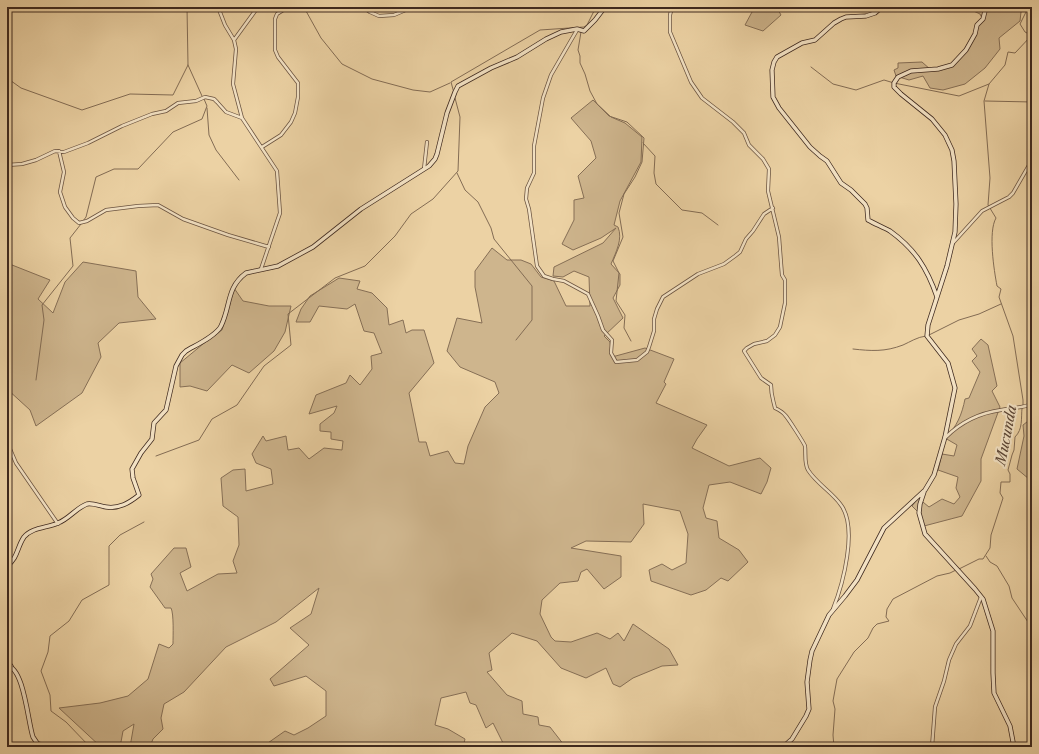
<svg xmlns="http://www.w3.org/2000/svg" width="1039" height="754" font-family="'Libre Caslon Text',serif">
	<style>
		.green { fill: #ceb58d; stroke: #866f56 }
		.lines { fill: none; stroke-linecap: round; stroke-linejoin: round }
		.stream { stroke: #836c54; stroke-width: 1 }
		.street-casing { stroke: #6a5340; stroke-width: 4 }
		.secondary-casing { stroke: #3e291f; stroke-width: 5 }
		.street { stroke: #f3e2c4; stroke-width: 2.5 }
		.secondary { stroke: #f3e2c4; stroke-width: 3.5 }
		.labels { text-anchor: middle; stroke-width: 4; stroke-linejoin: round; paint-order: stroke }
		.water-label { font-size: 14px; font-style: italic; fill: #5b4535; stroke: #f3e2c4 }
	</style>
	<rect width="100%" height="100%" fill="#ecd2a4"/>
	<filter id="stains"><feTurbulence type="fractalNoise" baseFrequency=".005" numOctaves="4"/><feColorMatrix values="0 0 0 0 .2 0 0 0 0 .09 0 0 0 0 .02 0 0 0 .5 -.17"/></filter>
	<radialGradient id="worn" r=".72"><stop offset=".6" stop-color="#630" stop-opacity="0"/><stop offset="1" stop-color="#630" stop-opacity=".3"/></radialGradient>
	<path class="green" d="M747 7H778L777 8 781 15 763 31 745 25 752 12Z
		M965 7H1027L1021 12 1020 21 999 38 1000 49 985 68 965 84 943 90 930 88 923 76 909 80 896 76 894 70 898 68V63L922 62 931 70 953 64 966 49 982 18 980 14Z
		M593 100 611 117 625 123 642 137 641 162 620 201 614 225 618 227C623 239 616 252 611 264L620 274V285L613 298 623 318 604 336 610 342 612 357 645 348 674 359 664 382 666 384 656 403 707 425 697 439 692 448 729 466 760 458 771 468 767 482 761 494 730 482 709 485 703 508 706 518 717 521 719 538 739 550 748 562 728 581 721 578 706 590 691 595 651 581 649 570 662 564 672 570 686 563 688 534 680 511 643 504 644 524 631 542 586 541 571 548 621 556V577L604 589 587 569 581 572 578 581 560 583 542 600 540 614 551 637 555 641 571 642 597 633 610 639 618 633 624 641 633 624 669 649 678 665 662 666 633 678 620 687 613 684 606 668 586 678 561 668 537 641 512 633 489 653 492 670 487 672 507 695 522 701 523 714 538 717 539 725 550 727 564 745 563 747H505L493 723 486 728 476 705 470 703 466 692 441 698 435 725 448 729 465 739 463 747H265V745L285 731 294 735 308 728 326 716V691L306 676 274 686 270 679 309 645 290 628 311 614 319 588 276 622 226 647 184 692 164 704 161 718 163 729 153 739 151 744 158 747H130L134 724 123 731 121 742 110 747H101L59 708 100 703 128 696 148 679 159 644 169 648 173 644C173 636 174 614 171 608H165L150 587 153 579 151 574 174 548H186L191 567 180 573 187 591 218 574 237 573 233 561 239 545 238 517 223 506 221 478 233 470 245 469 246 491 273 484 271 469 256 463 252 454 263 436 266 441 286 436 288 450 299 448 309 459 324 448 342 450 343 441 331 439V432L320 431V424L334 413 337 406 309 414 316 395 346 383 350 375 360 385 372 369 371 356 382 353 374 333 364 331 355 304 347 309 319 306 310 322H296L301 309 310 296 339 278 360 281 357 289 372 293 387 308 389 325 403 320 406 333 412 330H424L434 363 409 393 419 442H426L430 456 448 451 455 463 464 464 468 446 485 407 499 393 495 382 460 367 447 351 457 318 482 323 475 287V271L492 248 507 260H521L531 264 541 277 554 281 566 306H590L589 277 574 271 563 277 553 276 554 267 603 243 616 228 601 238 573 250 562 244 574 220V200L584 198 578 176 596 158 591 141 571 118Z
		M83 262 136 271 138 297 156 319 119 323 98 343 101 357 82 393 36 426 30 410 7 389V263L50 280 38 299 53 313 65 282Z
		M234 288 243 301 269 306H291L285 332 274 351 249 373 232 365 207 391 190 386 180 387V363L203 344 222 330Z
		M981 339 988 345 997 386 992 391 1000 407 981 459V481L962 516 924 526 919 513 912 506 918 498 929 507 942 499 954 504 960 497 956 488 958 477 938 470 942 454 954 456 957 445 945 438C957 427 962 414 965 399L969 398 980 372 972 361 977 356 972 349Z
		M1032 418V478L1029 479 1017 469 1024 436 1023 425Z"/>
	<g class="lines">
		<path class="stream" d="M306 11 321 38 342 64 372 79 413 90 430 92 450 83
			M581 32 578 50 580 56V63L585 74 590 91 597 104 609 116 627 122 644 138 642 162 635 177 624 194 619 213 623 237 613 261 619 273 616 301 625 315 624 328 631 341
			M1031 35 1025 32 1020 24 1027 10 1032 8
			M188 65 202 96
			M811 67 833 84 856 90 884 80 894 83 959 96 989 84
			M7 78 21 88 82 110 130 94 173 95 188 65 187 7
			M454 93 451 82 540 30 584 27 587 25 596 7
			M985 101 1032 102
			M207 108 209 135 216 150 239 180
			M643 143 655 156 654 173 656 184 682 210 702 213 718 225
			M457 173 465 190 478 202 491 228 494 239 532 286V320L516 340
			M83 221 86 217 96 177 114 169H138L173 132 202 119 207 106 204 99
			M929 335 959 320 979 314 1001 304
			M853 349C871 351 885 352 903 345 910 342 917 337 926 336
			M36 380 44 320 42 305 73 266 70 238 81 224
			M1023 405V400L1013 336 999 297 1001 289 997 286C994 270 988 232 996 218L988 205 990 178 984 101 989 84 1005 65 1008 52 1015 53 1032 35
			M156 456 199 440 212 419 237 405 264 366 291 345 288 314 335 278 365 266 395 236 411 214 433 199 458 171 460 117 455 98
			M986 556 990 562 997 566 1009 586 1012 598 1032 628
			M959 569 979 559H983L990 548 991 535 1003 498 1000 493 1001 482H1010V474L1008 470 1012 455 1014 450 1015 437C1023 429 1021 419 1022 408
			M90 747 66 722 51 711 50 695 41 671 48 652 50 636 69 621 82 600 109 585V546L120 535 144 522
			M834 747 833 735 835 709 833 701 837 679 854 652 868 638 873 628 877 624 889 621 886 617 887 609 893 599 937 576 950 573 956 570"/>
		<g class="street-casing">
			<path id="street" d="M218 7 225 25 234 40 236 49 233 84 242 118 277 171 280 213 261 269
				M363 7 370 12 379 16 394 15 408 9 422 7
				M672 7 670 15V32L691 82 702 98 733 122 744 133 749 145 763 159 769 169 768 191 779 237 781 263 782 275 785 280V303L780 327 775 335 767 341 754 344 747 348 744 351 761 378 771 385C771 395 773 399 775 408 779 410 783 412 785 415 788 418 804 443 805 446 806 454 804 463 808 470 817 484 832 492 841 505 858 528 843 584 833 609
				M577 30 551 75 543 98 534 146V173L527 188 526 199 529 209 537 266 544 276 553 279 564 281 588 294 598 316 603 330 612 340 611 353 616 362 637 360 647 352 649 347 654 331V319L657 309 663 297 698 274 724 264 735 256 740 252 746 239 753 231 764 214 773 208
				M234 40 258 7
				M262 147 281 135 291 122 295 113 298 97V83L278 57 275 50V19L277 14 288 7
				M59 151 64 172 60 192 65 207 73 218 79 223 87 221 106 210 138 206 158 205 183 219 228 235 269 247
				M7 165 22 164 36 160 55 151 64 152 88 143 122 126 152 114 166 111 178 103 196 101 205 97 214 99 217 102 226 112 242 118
				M424 169 427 142
				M953 243 982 211 1009 197 1013 193 1032 160
				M946 437C961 422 980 413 1001 410 1012 408 1022 408 1032 404
				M7 442 16 463 58 524
				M932 747 935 707 944 681 949 660 956 644 970 626 981 597"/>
		</g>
		<g class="secondary-casing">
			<path id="secondary" d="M882 7 875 13 866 16 846 17 841 19 834 23 815 40 802 43 777 57 774 62 772 70 773 97 779 108 810 147 820 156 827 161 841 183 851 190 865 204 867 208 868 220C875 224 883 227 890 231 915 249 927 268 937 297
				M924 492 920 504 919 513 925 534 975 589 983 599 993 631V673L994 693 1010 726 1014 747
				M7 566C18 558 17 547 24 537 32 527 48 528 58 523 69 519 76 508 87 504 94 503 99 506 106 507 119 509 129 503 139 495L133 478 132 469 141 453 152 439 154 423 166 410 176 366 182 355 186 351C196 345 216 336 221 326 231 306 226 288 246 273L278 266 313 247 361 209 429 166 435 159 437 154 447 113 455 92 458 86 491 68 517 57 546 39 561 32 577 29 584 31 595 20 605 7
				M7 661 11 666
				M7 666C24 667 28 723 33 737L37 743 45 747
				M783 747 792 739 806 716 809 709 807 682 810 660 812 651 829 615 845 596 857 580 884 528 925 490 934 475 945 437 955 388 948 363 927 336 928 325 947 266 955 232 956 204 954 161 952 150 945 135 932 119 901 94 894 87V83L898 77 911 71 938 69 952 65 966 50 975 34 977 25 983 19 986 7"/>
		</g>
		<use href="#street" class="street"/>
		<use href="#secondary" class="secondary"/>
	</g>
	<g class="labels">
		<g class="water-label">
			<text transform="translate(1006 435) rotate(-79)" y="5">Mucunda</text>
		</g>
	</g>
	<rect width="1039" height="754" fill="none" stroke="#ecd2a4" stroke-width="24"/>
	<rect x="8" y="8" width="1023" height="738" fill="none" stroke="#3e291f" stroke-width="2"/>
	<rect x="12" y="12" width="1015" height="730" fill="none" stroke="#3e291f"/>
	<rect width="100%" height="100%" filter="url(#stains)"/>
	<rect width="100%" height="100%" fill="url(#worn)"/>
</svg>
